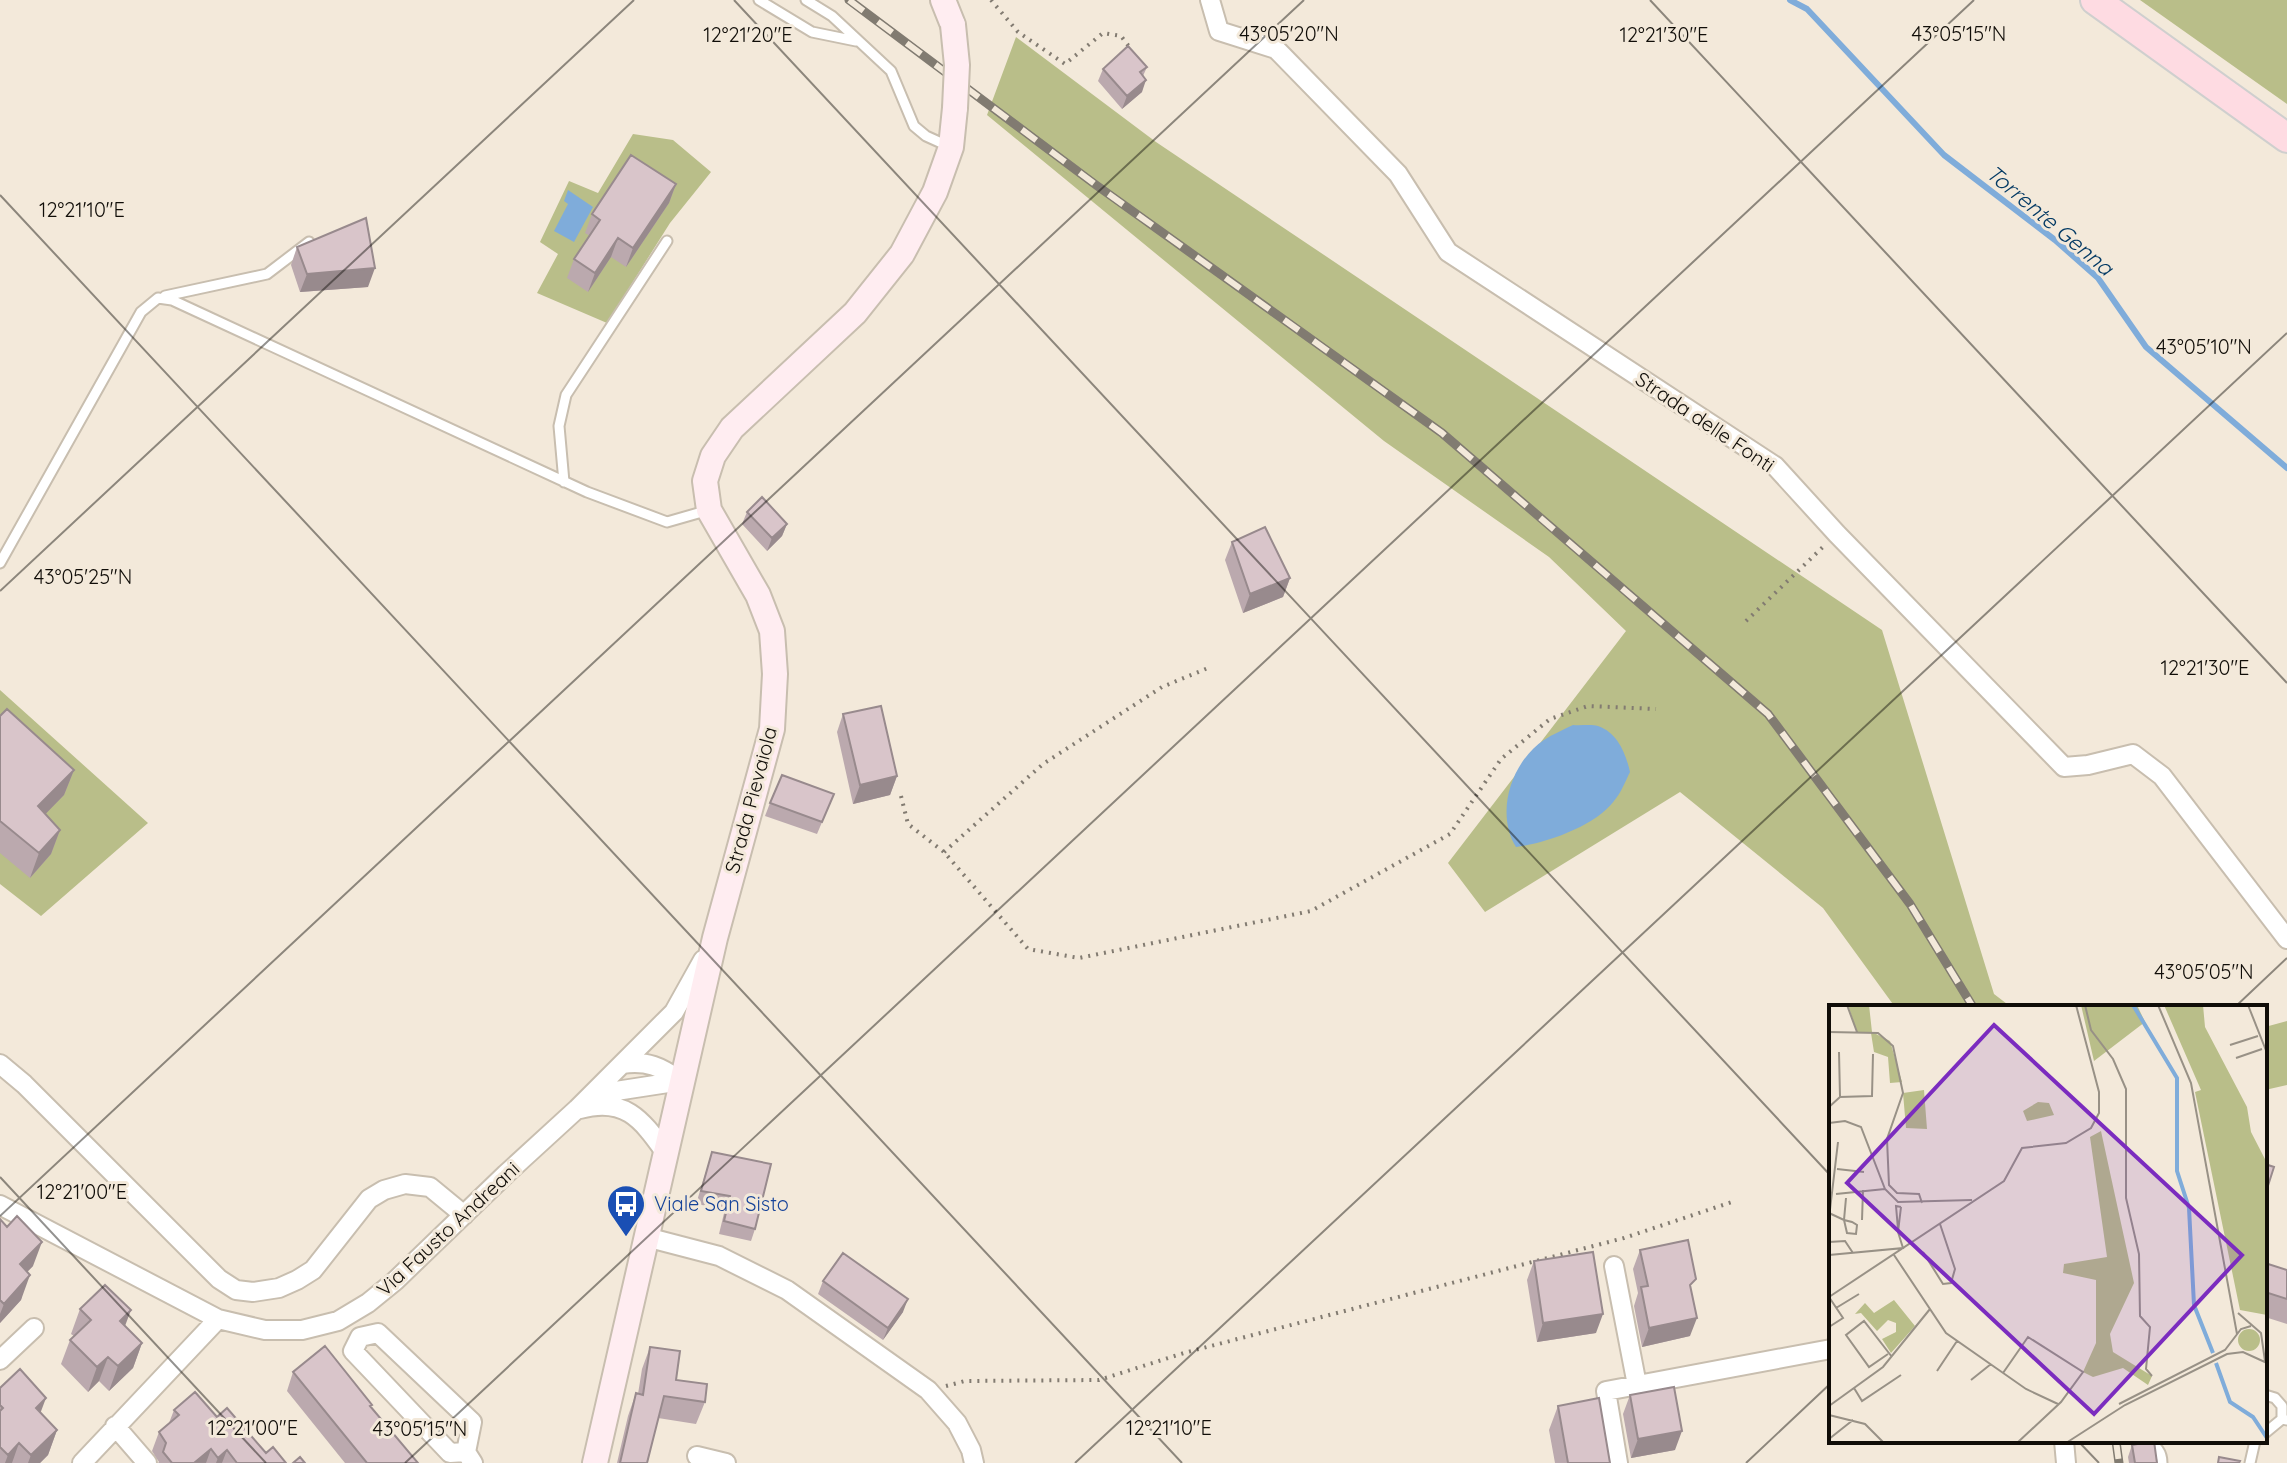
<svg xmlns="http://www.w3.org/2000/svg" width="2287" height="1463" font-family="Quicksand,sans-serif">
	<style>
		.green { fill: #b9be89 }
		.water { fill: #7facda }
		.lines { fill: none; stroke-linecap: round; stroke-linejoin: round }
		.stream { stroke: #7facda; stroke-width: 6 }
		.lane-casing { stroke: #c8beaf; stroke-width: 13 }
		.street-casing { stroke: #c8beaf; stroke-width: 22 }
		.secondary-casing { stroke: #c8beaf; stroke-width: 28 }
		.primary-casing { stroke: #cfcfce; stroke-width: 32 }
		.path { stroke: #827b71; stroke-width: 4; stroke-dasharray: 2 6; stroke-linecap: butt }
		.lane { stroke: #fff; stroke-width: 9 }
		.street { stroke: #fff; stroke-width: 18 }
		.secondary { stroke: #ffedf1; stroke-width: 24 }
		.primary { stroke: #fedbe2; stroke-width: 28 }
		.rail-casing { stroke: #817b71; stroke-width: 9 }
		.rail { stroke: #f3e9da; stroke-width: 6; stroke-dasharray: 18; stroke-linecap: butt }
		.secondary-bridge-casing { stroke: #c8beaf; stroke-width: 28; stroke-linecap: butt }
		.secondary-bridge { stroke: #ffedf1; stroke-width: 24 }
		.wall { fill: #bba9ae }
		.shaded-wall { fill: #988a8d }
		.building { fill: #d9c5ca; stroke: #988a8d; stroke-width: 2 }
		.ticks { fill: none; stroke: #100d08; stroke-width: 2; stroke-opacity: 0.45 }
		.labels { text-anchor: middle; stroke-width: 6; stroke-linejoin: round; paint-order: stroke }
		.street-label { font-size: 20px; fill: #100d08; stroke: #f3e9da }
		.transit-label { font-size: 20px; fill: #164399; stroke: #f3e9da; text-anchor: start }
		.water-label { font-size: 22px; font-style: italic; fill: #043a64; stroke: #f3e9da }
		.inset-river { fill: none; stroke: #7facda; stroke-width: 4 }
		.inset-road { fill: none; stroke: #989186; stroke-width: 2 }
		.view { fill: #7b2cbf; fill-opacity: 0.15; stroke: #7b2cbf; stroke-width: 4 }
		.inset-edge { fill: none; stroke: #100d08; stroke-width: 4 }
		.ticks-label { font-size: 20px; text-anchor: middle; fill: #100d08; stroke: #f3e9da; stroke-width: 6; stroke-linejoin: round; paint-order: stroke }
	</style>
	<rect width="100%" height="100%" fill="#f3e9da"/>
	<path class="green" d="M2140 0H2287V104Z
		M1016 37 1156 142 1882 630 1994 994 2011 1007H1895L1823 908 1680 792 1485 912 1448 863 1626 631 1549 557 1384 441 987 115Z
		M633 134 673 140 711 172 670 223 607 323 537 293 558 254 540 242 569 181 598 193Z
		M0 690 148 823 41 916 0 884Z
		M2287 1021V1085L2265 1090V1027Z"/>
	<path class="water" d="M568 190 593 207 574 242 554 231 568 204 564 201Z
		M1573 725C1580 726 1591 724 1598 726 1618 733 1626 754 1630 772 1625 782 1621 793 1614 801 1595 826 1547 843 1516 847 1495 813 1511 762 1544 740 1553 734 1563 730 1573 725Z"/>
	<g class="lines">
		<path class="stream" d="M1790 0 1807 9 1944 155 2055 240 2098 278 2146 347 2287 468"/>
		<g class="lane-casing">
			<path id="lane" d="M759 0 812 32 856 41
				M806 0 832 16 891 71 914 126 926 136 948 146
				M165 296 267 274 309 242
				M564 482 559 426 566 395 667 241
				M0 563 141 312 158 298 172 300 587 492 667 522 709 510
				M2265 1395 2275 1398 2282 1406V1419
				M2265 1433 2282 1419 2287 1420
				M2146 1441C2156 1445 2162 1452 2162 1463
				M2250 1463 2255 1441"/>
		</g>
		<g class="street-casing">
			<path id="street" d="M1210 0 1219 31 1276 49 1398 174 1448 252 1775 466 1837 534 2064 767 2088 765 2133 754 2162 776 2287 939
				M0 1064 24 1084 219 1279 236 1290 253 1292 279 1288 297 1280 313 1270 369 1199 384 1190 405 1184 430 1187 464 1215
				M622 1064C647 1060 661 1067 681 1081
				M599 1103 616 1091 681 1081
				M580 1109C624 1097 641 1118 665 1152
				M0 1205 218 1319 265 1330H302L338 1321 368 1303 395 1281 506 1174 577 1109 674 1012 703 960
				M646 1237 719 1256 787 1290 928 1390 957 1423 971 1450 974 1463
				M1614 1266 1637 1385
				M0 1360 34 1328
				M115 1426 147 1463
				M2064 1441 2066 1463
				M466 1452 450 1453 353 1351 360 1337 378 1333 472 1422 466 1452 473 1463
				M697 1456 726 1463
				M82 1463 218 1319
				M1618 1463 1606 1391 1831 1349"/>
		</g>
		<g class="secondary-casing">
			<path id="secondary" d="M943 0 953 25
				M595 1463 715 938 772 729 775 674 772 631 758 595 709 510 705 481 713 456 732 428 855 313 902 254 935 192 951 147 955 108"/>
		</g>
		<g class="primary-casing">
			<path id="primary" d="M2095 0 2287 138"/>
		</g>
		<path class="path" d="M991 0 1018 32 1065 64 1103 33 1121 36 1131 49
			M1746 621 1825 545
			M901 796 908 824 944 852 1028 949 1079 958 1311 911 1450 834 1501 759 1550 719 1588 706 1656 709
			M944 852 1043 764 1162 687 1208 668
			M946 1386 965 1381 1099 1380 1184 1353 1624 1238 1732 1202"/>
		<use href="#lane" class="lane"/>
		<use href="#street" class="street"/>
		<use href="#secondary" class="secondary"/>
		<use href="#primary" class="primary"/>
		<g class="rail-casing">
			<path id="rail" d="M849 0 1096 185 1442 433 1768 714 1910 904 1973 1007
				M2116 1441 2119 1463"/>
		</g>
		<use href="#rail" class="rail"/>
		<g class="secondary-bridge-casing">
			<path id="secondary-bridge" d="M953 25 957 65 955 108"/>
		</g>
		<use href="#secondary-bridge" class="secondary-bridge"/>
	</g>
	<path class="wall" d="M1147 67 1143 76 1142 92 1122 109 1098 81 1103 69Z
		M676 184 669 203 626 267 611 257 588 292 567 278 574 259 590 236 585 233 592 214Z
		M297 247 368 287 300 292 291 265Z
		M747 512 787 524 782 536 767 551 742 524Z
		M1232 542 1290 578 1283 597 1243 613 1225 560Z
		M843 714 897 776 890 795 853 804 837 732Z
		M0 716 74 770 64 795 45 814 60 830 51 854 30 878 0 853Z
		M834 794 817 834 765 816 770 803Z
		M712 1152 755 1229 751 1241 719 1234 725 1209 696 1204Z
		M0 1219 33 1266 27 1272 21 1300 0 1323Z
		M1640 1250 1691 1293 1690 1336 1642 1347 1634 1306 1638 1293 1633 1269Z
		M1534 1261 1596 1333 1537 1342 1527 1280Z
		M2265 1263 2287 1270V1324L2265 1317Z
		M823 1281 903 1312 883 1340 818 1294Z
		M80 1309 125 1326 142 1343 133 1368 109 1391 99 1381 88 1392 61 1364 70 1340 74 1336 71 1334Z
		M650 1347 676 1380 705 1402 696 1424 658 1418 647 1463H617L628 1416 636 1393 638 1394 642 1369Z
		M293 1372 372 1405 371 1408 418 1463H345L287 1391Z
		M0 1388 41 1413 57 1430 48 1455 40 1463H0Z
		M1630 1395 1675 1450 1631 1458 1623 1414Z
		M1558 1406 1610 1463H1555L1549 1430Z
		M174 1410 217 1417 266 1453 286 1463H158L159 1462 152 1451 159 1432 169 1423Z
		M2132 1445 2157 1463H2129L2128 1457Z"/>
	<path class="shaded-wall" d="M1146 80 1142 92 1122 109 1127 96Z
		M676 184 669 203 626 267 633 248Z
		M618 238 611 257 588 292 595 273Z
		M375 268 368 287 300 292 307 274Z
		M787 524 782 536 767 551 772 538Z
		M1290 578 1283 597 1243 613 1250 594Z
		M74 770 64 795 29 831 38 806Z
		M897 776 890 795 853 804 860 785Z
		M60 830 51 854 30 878 39 853Z
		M42 1242 33 1266 11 1288 20 1264Z
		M30 1275 21 1300 0 1323V1314L4 1304Z
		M908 1299 903 1312 883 1340 888 1328Z
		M131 1310 122 1334 120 1321Z
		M1603 1314 1596 1333 1537 1342 1543 1323Z
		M1697 1318 1690 1336 1642 1347 1649 1328Z
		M142 1343 133 1368 109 1391 118 1366Z
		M108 1357 99 1381 88 1392 97 1367Z
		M46 1398 37 1422 36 1408Z
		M57 1430 48 1455 40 1463H28L31 1455Z
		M1682 1431 1675 1450 1631 1458 1638 1439Z
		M19 1443 12 1463H5L8 1455Z
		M211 1449 206 1463H194Z
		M227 1450 222 1463H216L218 1458Z"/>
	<path class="building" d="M1128 46 1147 67 1140 72 1146 80 1127 96 1103 69Z
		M631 155 676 184 633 248 618 238 595 273 574 259 600 220 592 214Z
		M366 218 375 268 307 274 297 247Z
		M762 497 787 524 772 538 747 512Z
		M1265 527 1290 578 1250 594 1232 542Z
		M881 706 897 776 860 785 843 714Z
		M7 709 74 770 38 806 60 830 39 853 0 821V716Z
		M782 775 834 794 822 822 770 803Z
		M712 1152 771 1164 755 1229 724 1221 730 1196 701 1191Z
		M2265 1164 2274 1167 2265 1195Z
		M17 1216 42 1242 20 1264 30 1275 4 1304 0 1300V1219L7 1227Z
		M1688 1240 1696 1279 1690 1285 1697 1318 1649 1328 1641 1287 1648 1286 1640 1250Z
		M1593 1252 1603 1314 1543 1323 1534 1261Z
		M843 1253 908 1299 888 1328 823 1281Z
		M2265 1263 2287 1270V1299L2265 1292Z
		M105 1285 131 1310 120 1321 142 1343 118 1366 108 1357 97 1367 70 1340 91 1320 80 1309Z
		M325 1346 372 1405 370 1406 418 1463H367L293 1372Z
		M650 1347 680 1351 676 1380 707 1384 705 1402 664 1396 647 1463H620L636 1393 643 1395Z
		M20 1369 46 1398 36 1408 57 1430 31 1455 19 1443 8 1455 0 1447V1411L3 1408 0 1405V1388Z
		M1674 1387 1682 1431 1638 1439 1630 1395Z
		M195 1392 217 1417 227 1408 266 1453 273 1447 286 1463H237L227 1450 218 1458 211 1449 194 1463H172L163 1452 166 1443 159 1432 179 1415 174 1410Z
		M1599 1398 1610 1463H1568L1558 1406Z
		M2154 1441 2157 1463H2135L2132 1445Z
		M300 1457 305 1463H293Z
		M2219 1457 2240 1461 2239 1463H2218Z"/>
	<path class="ticks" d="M734 0 1831 1176M1650 0 2287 683M0 195 1182 1463M0 591 634 0M2235 1007 2287 958M0 1177 266 1463M0 1216 1304 0M2078 1441 2099 1463M405 1463 1974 0M1075 1463 2287 333M1746 1463 1831 1383"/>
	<defs>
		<g id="bus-pin" transform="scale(2)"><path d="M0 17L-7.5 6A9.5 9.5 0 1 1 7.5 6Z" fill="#1a4fb4" stroke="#f3e9da"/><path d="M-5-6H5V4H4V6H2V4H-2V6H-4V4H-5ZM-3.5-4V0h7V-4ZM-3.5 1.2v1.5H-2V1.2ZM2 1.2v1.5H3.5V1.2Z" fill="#fff"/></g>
	</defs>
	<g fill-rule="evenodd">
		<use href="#bus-pin" x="626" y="1204"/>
	</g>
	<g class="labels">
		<g class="street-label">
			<text transform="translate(1705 422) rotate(34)" y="7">Strada delle Fonti</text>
			<text transform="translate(751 800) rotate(-75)" y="7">Strada Pievaiola</text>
			<text transform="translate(448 1229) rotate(-43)" y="7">Via Fausto Andreani</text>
		</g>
		<g class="transit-label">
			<text x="654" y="1211">Viale San Sisto</text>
		</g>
		<g class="water-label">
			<text transform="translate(2050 220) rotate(40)" y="8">Torrente Genna</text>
		</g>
	</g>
	<g transform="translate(1829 1005)">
		<rect width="438" height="438" fill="#f3e9da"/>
		<path d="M19 0H40L43 27 61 36 73 77 61 78 59 52 45 47 42 28 28 27ZM252 0H308L316 17 265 56ZM335 0H374L376 22 418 102 422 127 438 158V310L411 305 366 87 372 85ZM95 85 98 124 77 123 74 88ZM209 97 220 98 225 110 198 116 194 106ZM272 126 305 278 281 329 284 347 323 371 319 380 294 363 264 372 254 367 267 338V275L234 268 235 259 278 252 261 132ZM65 295 86 321 62 348 53 334 67 327V318L59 315 48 326 32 308 26 309 36 298 45 308ZM409 335a11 11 0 1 1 22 0a11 11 0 1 1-22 0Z" fill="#b9be89"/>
		<path class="inset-river" d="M304 0 348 73V166L360 203 365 300 384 348M387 358 401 397 424 412 438 433"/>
		<path class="inset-road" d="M18 0 28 27M256 0 262 25 284 54 297 84V193L310 249 311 311 321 322 317 364 323 371M329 0 362 78 408 329M419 0 438 48M0 27 49 28 64 41 74 88 58 134 60 180 68 188 90 189 93 198M401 40 429 31M10 47 11 92M407 53 433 44M0 102 11 92 43 91 44 49M0 118 16 116 32 122 56 184 69 197 143 195M8 164 35 167M7 189 56 184M0 208 15 215 23 217 28 220 27 229 18 228 15 215 17 193M0 213 9 137M33 215 34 185M69 224 67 201 72 202M0 237 16 236 24 248M94 247 114 279 122 278 126 264 111 219M0 250 74 243 69 227 72 202M65 250 117 328 197 384 229 399M0 292 175 176 193 143 237 138 262 123 270 108V87L247 0M0 292 14 313 0 322M7 303 30 289M409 308 432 328 436 356M59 349 40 362 17 330 35 316 63 352M108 366 128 336M174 368 199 332 254 367 232 397 188 438M142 375 162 359M25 383 33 396 72 370M290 399 396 345 412 324 422 321M0 401 54 362 101 304M0 410 36 419 55 438M0 434 24 415M237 438 296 400 398 349 414 347 438 358"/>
		<path class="view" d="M165 20 413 250 265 409 18 178Z"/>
		<rect width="438" height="438" class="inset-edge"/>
	</g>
	<g class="ticks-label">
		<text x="1289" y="41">43°05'20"N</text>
		<text x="1959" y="41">43°05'15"N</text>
		<text x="1664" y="42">12°21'30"E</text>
		<text x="748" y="42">12°21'20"E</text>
		<text x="82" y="217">12°21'10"E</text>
		<text x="2204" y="354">43°05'10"N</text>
		<text x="83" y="584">43°05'25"N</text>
		<text x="2205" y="675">12°21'30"E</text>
		<text x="2204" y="979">43°05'05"N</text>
		<text x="82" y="1199">12°21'00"E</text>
		<text x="253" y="1435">12°21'00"E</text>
		<text x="1169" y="1435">12°21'10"E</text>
		<text x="420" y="1436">43°05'15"N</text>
	</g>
</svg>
